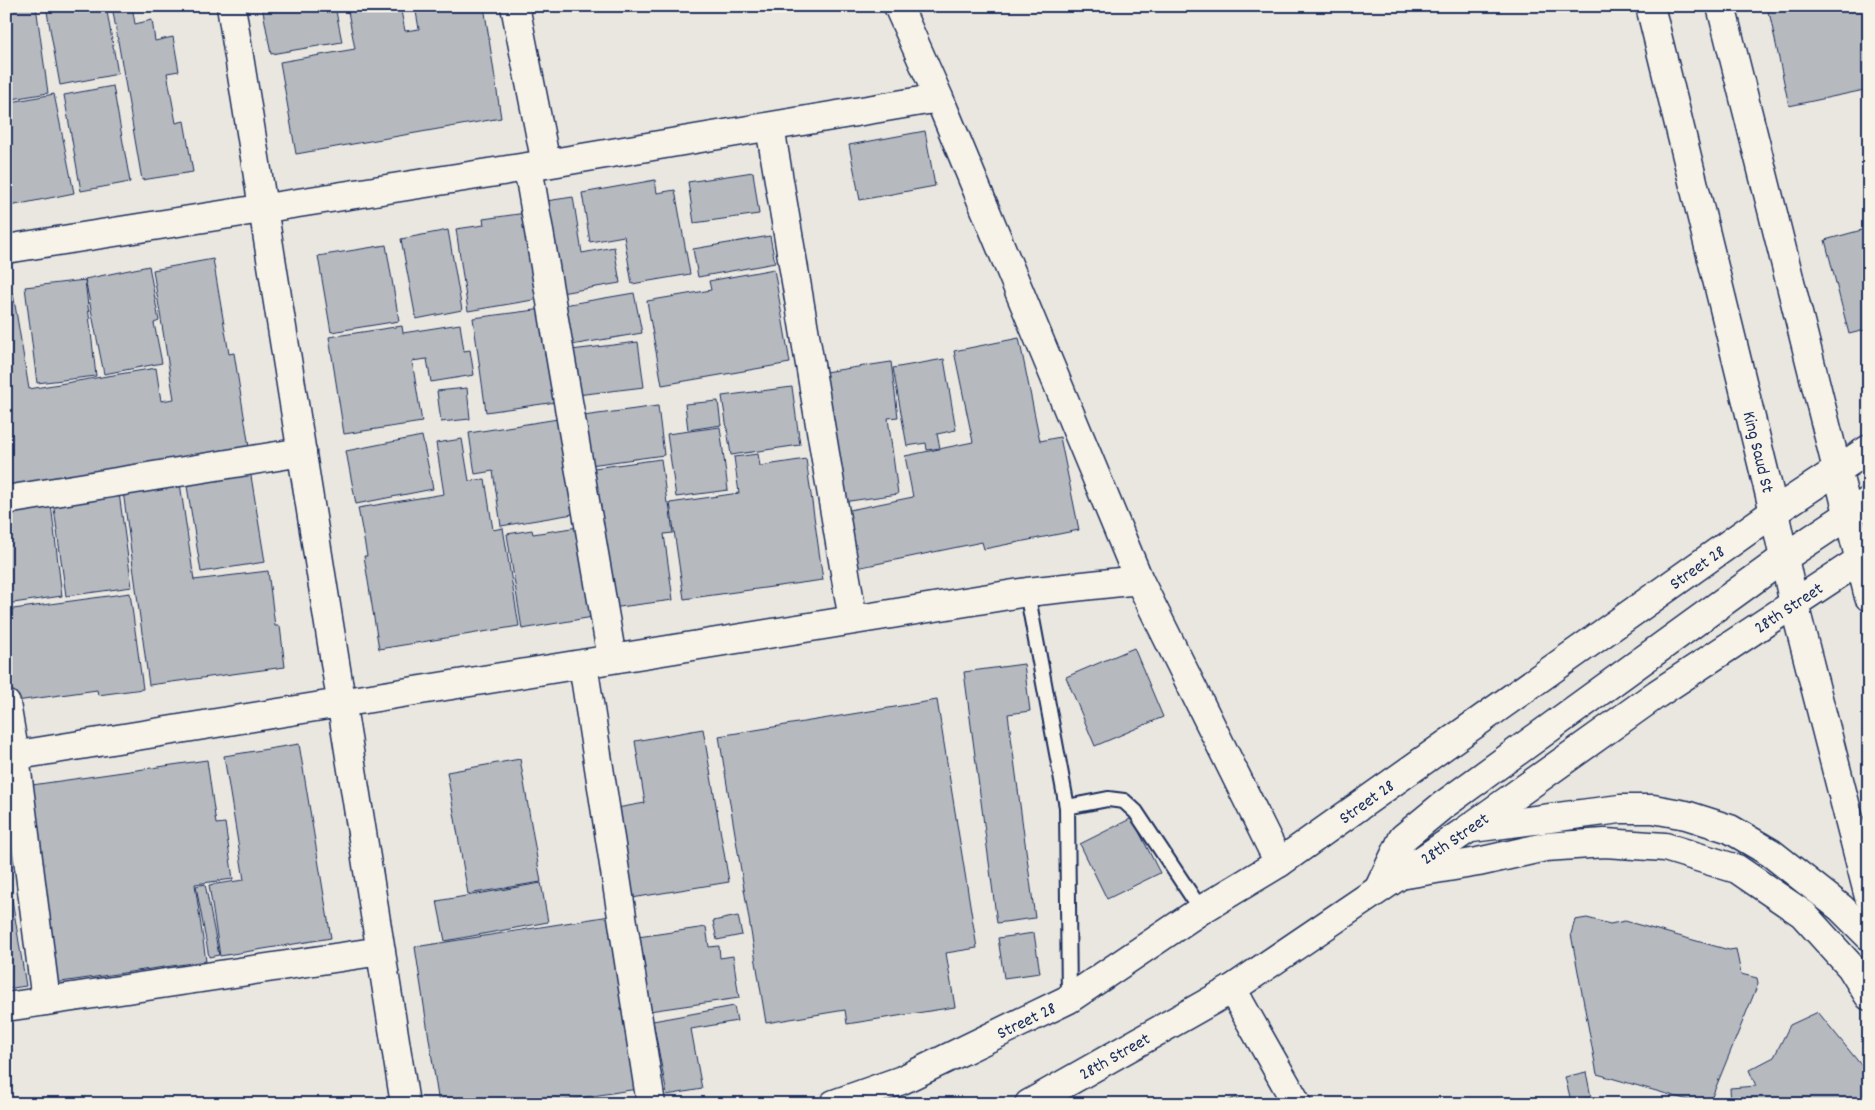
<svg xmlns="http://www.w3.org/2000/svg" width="1875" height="1110" font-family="Dekko,sans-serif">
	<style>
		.building { fill: #b6babf; stroke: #1b2f5e }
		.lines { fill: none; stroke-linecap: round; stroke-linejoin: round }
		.lane-casing { stroke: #1b2f5e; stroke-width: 18 }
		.street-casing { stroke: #1b2f5e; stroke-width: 31 }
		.primary-casing { stroke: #1b2f5e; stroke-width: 31 }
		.lane { stroke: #f7f3e8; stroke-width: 14 }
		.street { stroke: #f7f3e8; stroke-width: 28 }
		.primary { stroke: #f7f3e8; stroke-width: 28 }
		.labels { text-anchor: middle; stroke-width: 4.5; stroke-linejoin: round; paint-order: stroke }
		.street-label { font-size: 18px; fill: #1b2f5e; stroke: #f7f3e8 }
	</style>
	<rect width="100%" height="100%" fill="#eae7e0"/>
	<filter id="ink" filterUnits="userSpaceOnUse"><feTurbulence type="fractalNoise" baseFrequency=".02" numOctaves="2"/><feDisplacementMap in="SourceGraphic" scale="10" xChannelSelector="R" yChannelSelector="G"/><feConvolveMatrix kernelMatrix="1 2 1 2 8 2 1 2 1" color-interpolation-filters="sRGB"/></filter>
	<g filter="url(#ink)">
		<path class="building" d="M6 6H36L48 93 6 100Z
			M46 6H106L118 74 60 85Z
			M112 6H132L135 24 152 20 155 41 173 37 179 71 167 73 176 123 184 121 193 172 142 180Z
			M262 6H335L342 42 271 54Z
			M347 6H400L405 31 419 29 415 6H484L501 118 296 154 280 62 355 49Z
			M1767 6H1869V89L1789 106 1770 16H1769Z
			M113 86 130 182 81 191 64 95Z
			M54 94 74 193 10 206 6 188V103Z
			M925 131 935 186 860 200 849 145Z
			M753 172 759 214 694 223 688 182Z
			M655 180 657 193 675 190 690 274 632 284 624 236 590 242 582 193Z
			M573 197 582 253 614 247 620 283 561 293 546 201Z
			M526 213 539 299 468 311 456 229 484 225 483 219Z
			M1869 228V329L1849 334 1825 240Z
			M448 230 462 310 416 319 401 239Z
			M770 236 775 263 698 277 693 249Z
			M386 245 399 321 331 332 318 256Z
			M213 259 229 354 234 353 249 447 6 487V294L13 293 29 389 156 368 161 401 174 399 153 270Z
			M149 266 159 321 154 323 162 363 104 374 85 279Z
			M774 269 790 363 662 385 647 301 711 290 709 281Z
			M85 280 96 376 37 383 25 287Z
			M634 293 642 333 571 345 564 305Z
			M543 309 556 402 486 412 473 318Z
			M460 324 464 351 470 350 474 375 431 382 427 359 412 361 422 422 344 434 329 337 402 326 403 333Z
			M1019 338 1040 441 1060 437 1079 530 984 549 982 542 847 570 835 513 913 497 905 456 973 442 954 351Z
			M638 342 644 387 577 395 571 350Z
			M944 359 956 430 937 434 940 448 927 450 926 443 907 446 893 368Z
			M891 362 898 417 888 418 898 494 836 503 818 373Z
			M792 387 800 445 731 455 722 396Z
			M467 388 470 419 441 422 437 391Z
			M718 401 721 425 688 430 685 404Z
			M658 406 664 455 590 465 583 416Z
			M558 419 573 514 501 526 493 471 475 474 469 433Z
			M720 427 728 490 676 497 667 434Z
			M422 436 433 489 356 504 346 451Z
			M462 439 469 481 485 479 493 530 503 528 519 626 379 649 364 556H367L358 508 444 494 436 443Z
			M758 454 760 466 806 459 823 580 684 599 670 503 739 493 734 457Z
			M661 459 667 503H669L673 533 664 534 673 600 612 608 594 468Z
			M250 470 265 562 201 572 186 480Z
			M180 483 194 580 268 571 275 626H280L285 667 149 685 123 491Z
			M119 493 132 587 66 596 53 501Z
			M51 504 62 596 6 604V509Z
			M578 527 593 617 522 629 507 534 532 530 533 534Z
			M130 593 143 689 98 695 97 690 9 702 6 685V610Z
			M1134 648 1163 717 1095 746 1066 677Z
			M1024 664 1030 711 1008 714 1035 918 997 923 964 672Z
			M937 700 977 948 946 953 955 1007 847 1024 845 1010 766 1023 719 736Z
			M703 729 729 882 632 898 617 808 645 803 635 741Z
			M299 744 331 938 220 956 209 885 244 880 224 756Z
			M520 759 541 882 468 894 447 772Z
			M207 760 216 824 225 823 233 879 195 884 206 961 54 983 25 786Z
			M1132 818 1160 873 1107 899 1080 844Z
			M541 883 548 922 445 941 437 901Z
			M205 884 219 955 209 957 196 886Z
			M11 893 26 986 6 989V894Z
			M610 916 637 1089 542 1104H439L415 947Z
			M738 916 742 935 717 940 713 921Z
			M1587 918 1610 924 1625 921 1729 950 1736 949 1741 974 1757 978 1758 984 1709 1104H1702L1597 1074 1571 934 1575 920Z
			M706 927 709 947 719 946 720 958 733 956 739 998 649 1011 638 937Z
			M1034 933 1040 973 1004 978 998 938Z
			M734 1006 737 1021 691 1029 702 1089 667 1095 653 1021Z
			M1818 1012 1861 1065 1869 1091V1104H1731L1730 1088 1756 1086 1749 1070 1774 1057 1790 1025Z
			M1586 1072 1591 1097 1571 1101 1565 1077Z
			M1514 1096 1517 1104H1496Z
			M1236 1097 1239 1104H1222Z"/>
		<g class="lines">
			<g class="lane-casing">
				<path id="lane" d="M1027 592 1067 807 1069 999
					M1067 807 1108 799 1124 801 1136 812 1201 910"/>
			</g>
			<g class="street-casing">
				<path id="street" d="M231 6 405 1104
					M515 6 546 164
					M898 6 939 98 1139 580 1279 863
					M770 127 853 620
					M528 167 612 659
					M6 249 546 164 939 98
					M6 500 302 452
					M583 664 651 1104
					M6 704 15 756 46 1001
					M6 757 1027 592 1139 580
					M1232 989 1297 1104
					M6 1007 381 951"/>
			</g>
			<g class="primary-casing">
				<g id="primary">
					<path id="s1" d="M1650 6 1774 512 1794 604 1869 897"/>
					<path d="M1721 6 1869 597"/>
					<path d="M1472 828 1620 809H1653L1686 815 1730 829 1771 853 1841 908 1869 936"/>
					<path d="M1406 874 1478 862 1545 847 1605 843 1665 847 1737 869 1803 914 1851 967 1869 996"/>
					<path d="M1380 886 1403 838 1442 806 1785 557 1869 501"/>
					<path id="s2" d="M834 1104 902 1080 1069 999 1201 910 1279 863 1774 512 1869 449"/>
					<path id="s3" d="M1029 1104 1232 989 1468 829 1657 694 1869 554"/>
				</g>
			</g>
			<use href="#lane" class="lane"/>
			<use href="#street" class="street"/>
			<use href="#primary" class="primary"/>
		</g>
	</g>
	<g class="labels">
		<g class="street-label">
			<text dy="6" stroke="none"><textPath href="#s1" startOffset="459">King Saud St</textPath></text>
			<text dy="6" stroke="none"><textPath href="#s2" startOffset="1020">Street 28</textPath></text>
			<text dy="6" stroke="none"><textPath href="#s3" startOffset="908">28th Street</textPath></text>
			<text dy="6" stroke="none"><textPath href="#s2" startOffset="615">Street 28</textPath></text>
			<text dy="6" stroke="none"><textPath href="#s3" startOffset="502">28th Street</textPath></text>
			<text dy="6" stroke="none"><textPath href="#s2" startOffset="210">Street 28</textPath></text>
			<text dy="6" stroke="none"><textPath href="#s3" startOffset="98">28th Street</textPath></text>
		</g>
	</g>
	<rect width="1875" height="1110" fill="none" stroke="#f7f3e8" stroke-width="25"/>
	<rect x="12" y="12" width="1850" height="1085" fill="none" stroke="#1b2f5e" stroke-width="2" filter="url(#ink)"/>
</svg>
